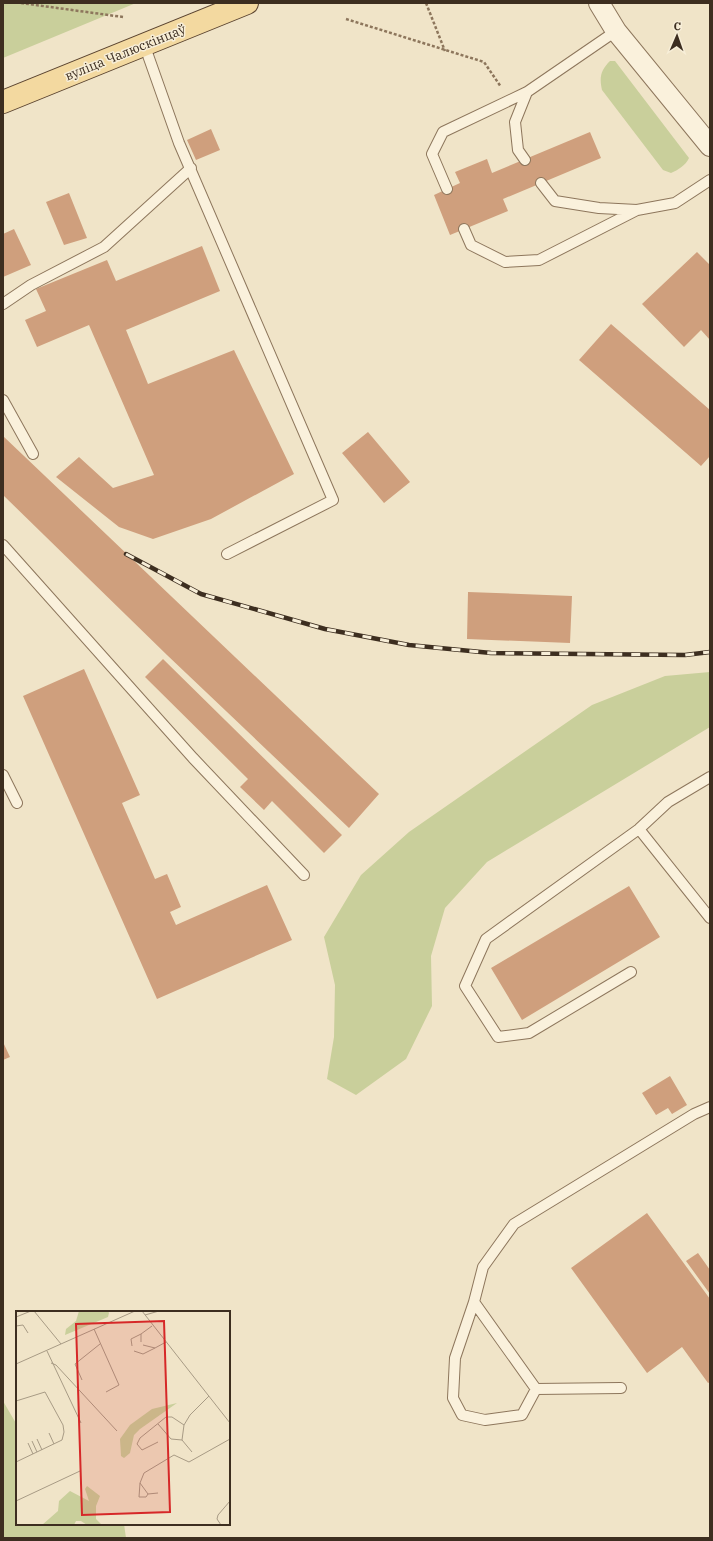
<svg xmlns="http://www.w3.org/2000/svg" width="713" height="1541" font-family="'IBM Plex Serif',serif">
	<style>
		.green { fill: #c9cf9b }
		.building { fill: #cf9f7d }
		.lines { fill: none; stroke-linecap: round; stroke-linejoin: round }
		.service-casing { stroke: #8d765c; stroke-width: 12 }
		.minor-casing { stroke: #8d765c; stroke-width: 22 }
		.primary-casing { stroke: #5b4430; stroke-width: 24 }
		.path { stroke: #8d765c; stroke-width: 2.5; stroke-dasharray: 3 2; stroke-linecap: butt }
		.service { stroke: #faf1dc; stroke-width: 10 }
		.minor { stroke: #faf1dc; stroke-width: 20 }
		.primary { stroke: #f3d9a0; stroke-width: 22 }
		.rail-casing { stroke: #3d2e20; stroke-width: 4.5 }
		.rail { stroke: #f7eed8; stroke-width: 3; stroke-dasharray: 9; stroke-linecap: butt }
		.labels { text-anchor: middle; stroke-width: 3; stroke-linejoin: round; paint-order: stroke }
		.street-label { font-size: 13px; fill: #3d2e20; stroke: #f7eed8 }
		.inset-road { fill: none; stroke: #a89b85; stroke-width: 1 }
		.view { fill: #d62828; fill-opacity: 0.15; stroke: #d62828; stroke-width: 2 }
		.inset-edge { fill: none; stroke: #3d2e20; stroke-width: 2 }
	</style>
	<rect width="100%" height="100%" fill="#f0e4c8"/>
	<path class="green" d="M3 3H136L3 58Z
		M610 61H615L689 158C686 165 678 170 671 173L663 170 602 90C599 77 601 70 610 61Z
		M710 672V727L487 862 445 908 431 956 432 1006 406 1059 356 1095 327 1079 334 1037 335 985 324 937 361 875 409 832 592 705 665 676Z
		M3 1401 17 1425V1524H124L126 1538H3Z"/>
	<path class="building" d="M211 129 220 150 196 160 187 140Z
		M590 132 601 158 503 199 508 211 450 235 434 195 460 183 455 172 487 159 492 173Z
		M69 193 87 238 64 245 46 202Z
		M14 229 31 265 3 277V234Z
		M202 246 220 291 126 330 148 384 234 350 294 474 211 519 153 539 119 527 56 477 79 457 113 488 154 475 89 325 37 347 25 320 46 311 36 289 107 260 116 281Z
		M697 252 710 265V340L701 330 684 347 642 304Z
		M611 324 710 410V456L701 466 579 360Z
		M368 432 410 482 384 503 342 453Z
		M3 436 379 794 349 828 167 655 3 495Z
		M468 592 572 596 570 643 467 639Z
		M163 659 342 835 324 853 272 801 264 810 240 787 248 779 145 677Z
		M84 669 140 795 122 803 155 879 167 874 181 907 170 912 176 925 267 885 292 940 157 999 23 696Z
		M629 886 660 937 522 1020 491 968Z
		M3 1042 10 1057 3 1060Z
		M670 1076 687 1105 672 1114 668 1108 656 1115 642 1093Z
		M647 1213 710 1299V1382L708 1383 682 1347 647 1373 571 1268Z
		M698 1253 710 1270V1294L686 1261Z"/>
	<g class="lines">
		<g class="service-casing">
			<path id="service" d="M144 44 179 143 333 500 227 554
				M525 160 518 150 515 122 527 92 616 31
				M541 183 555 201 599 208 637 210 675 203 710 180
				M447 189 432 154 443 132 527 92
				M464 229 471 245 505 262 539 260 637 210
				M3 304 31 285 104 247 191 168
				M3 400 33 454
				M3 545 193 758 304 875
				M3 775 17 803
				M639 829 710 918
				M631 972 529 1033 498 1037 465 986 486 939 639 829 668 802 710 777
				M474 1302 455 1358 453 1398 462 1415 485 1420 522 1415 536 1389
				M621 1388 536 1389 474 1302 483 1267 514 1224 694 1114 710 1107"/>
		</g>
		<g class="minor-casing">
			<path id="minor" d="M599 3 616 31 710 146"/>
		</g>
		<g class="primary-casing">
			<path id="primary" d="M3 102 247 3"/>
		</g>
		<path class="path" d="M21 3 123 17
			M426 3 445 51
			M346 19 484 62 501 87"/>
		<use href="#service" class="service"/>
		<use href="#minor" class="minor"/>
		<use href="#primary" class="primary"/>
		<g class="rail-casing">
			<path id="rail" d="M126 554 201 594 325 629 409 645 491 653 685 655 710 652"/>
		</g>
		<use href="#rail" class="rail"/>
	</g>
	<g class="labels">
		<g class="street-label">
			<text transform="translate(125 52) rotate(-22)" y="5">вуліца Чалюскінцаў</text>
		</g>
	</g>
	<g transform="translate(16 1311)">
		<rect width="214" height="214" fill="#f0e4c8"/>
		<path d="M63 0H92L93 2 92 6 49 24 50 18 60 10ZM161 92 124 118 118 124 114 142 108 147 105 145 104 128 114 114 136 98ZM71 175 84 185 80 195V208L86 214H71L65 210H60L58 214H26L42 200 43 190 54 180 73 190 69 178Z" fill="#c9cf9b"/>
		<path class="inset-road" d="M18 0 45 33M126 0 214 112M129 4 143 0M0 6 15 0M0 15 7 14 12 22M78 18 103 74 90 81M125 31V23L136 15M127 34 139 37 150 31M116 35 115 28 125 23M31 40 65 112M118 40 127 43 139 37M35 52 40 54 101 120M0 53 119 0M66 69 59 53 84 33M0 90 29 81 47 114 48 121 46 129 0 151M142 113 155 128 166 129M33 122 38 133M21 128 26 139M16 130 21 141M142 131 126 139 121 133 124 127 150 106H156L168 114M12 132 17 143M176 141 166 129 168 114 174 104 193 85M124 172 123 186H130L132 183M142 182 132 183 124 172 128 162 158 144 173 151 214 128M0 190 64 160M205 214 201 208 202 204 214 190"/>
		<path class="view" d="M148 10 154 201 66 204 60 13Z"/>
		<rect width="214" height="214" class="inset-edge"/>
	</g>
	<rect width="713" height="1541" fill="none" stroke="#3d2e20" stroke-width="8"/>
	<g transform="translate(677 36) rotate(2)" stroke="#f7eed8" stroke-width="3" paint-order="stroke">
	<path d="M0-3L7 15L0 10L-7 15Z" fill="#3d2e20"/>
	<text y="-6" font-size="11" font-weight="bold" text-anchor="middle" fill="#3d2e20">С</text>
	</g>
</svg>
